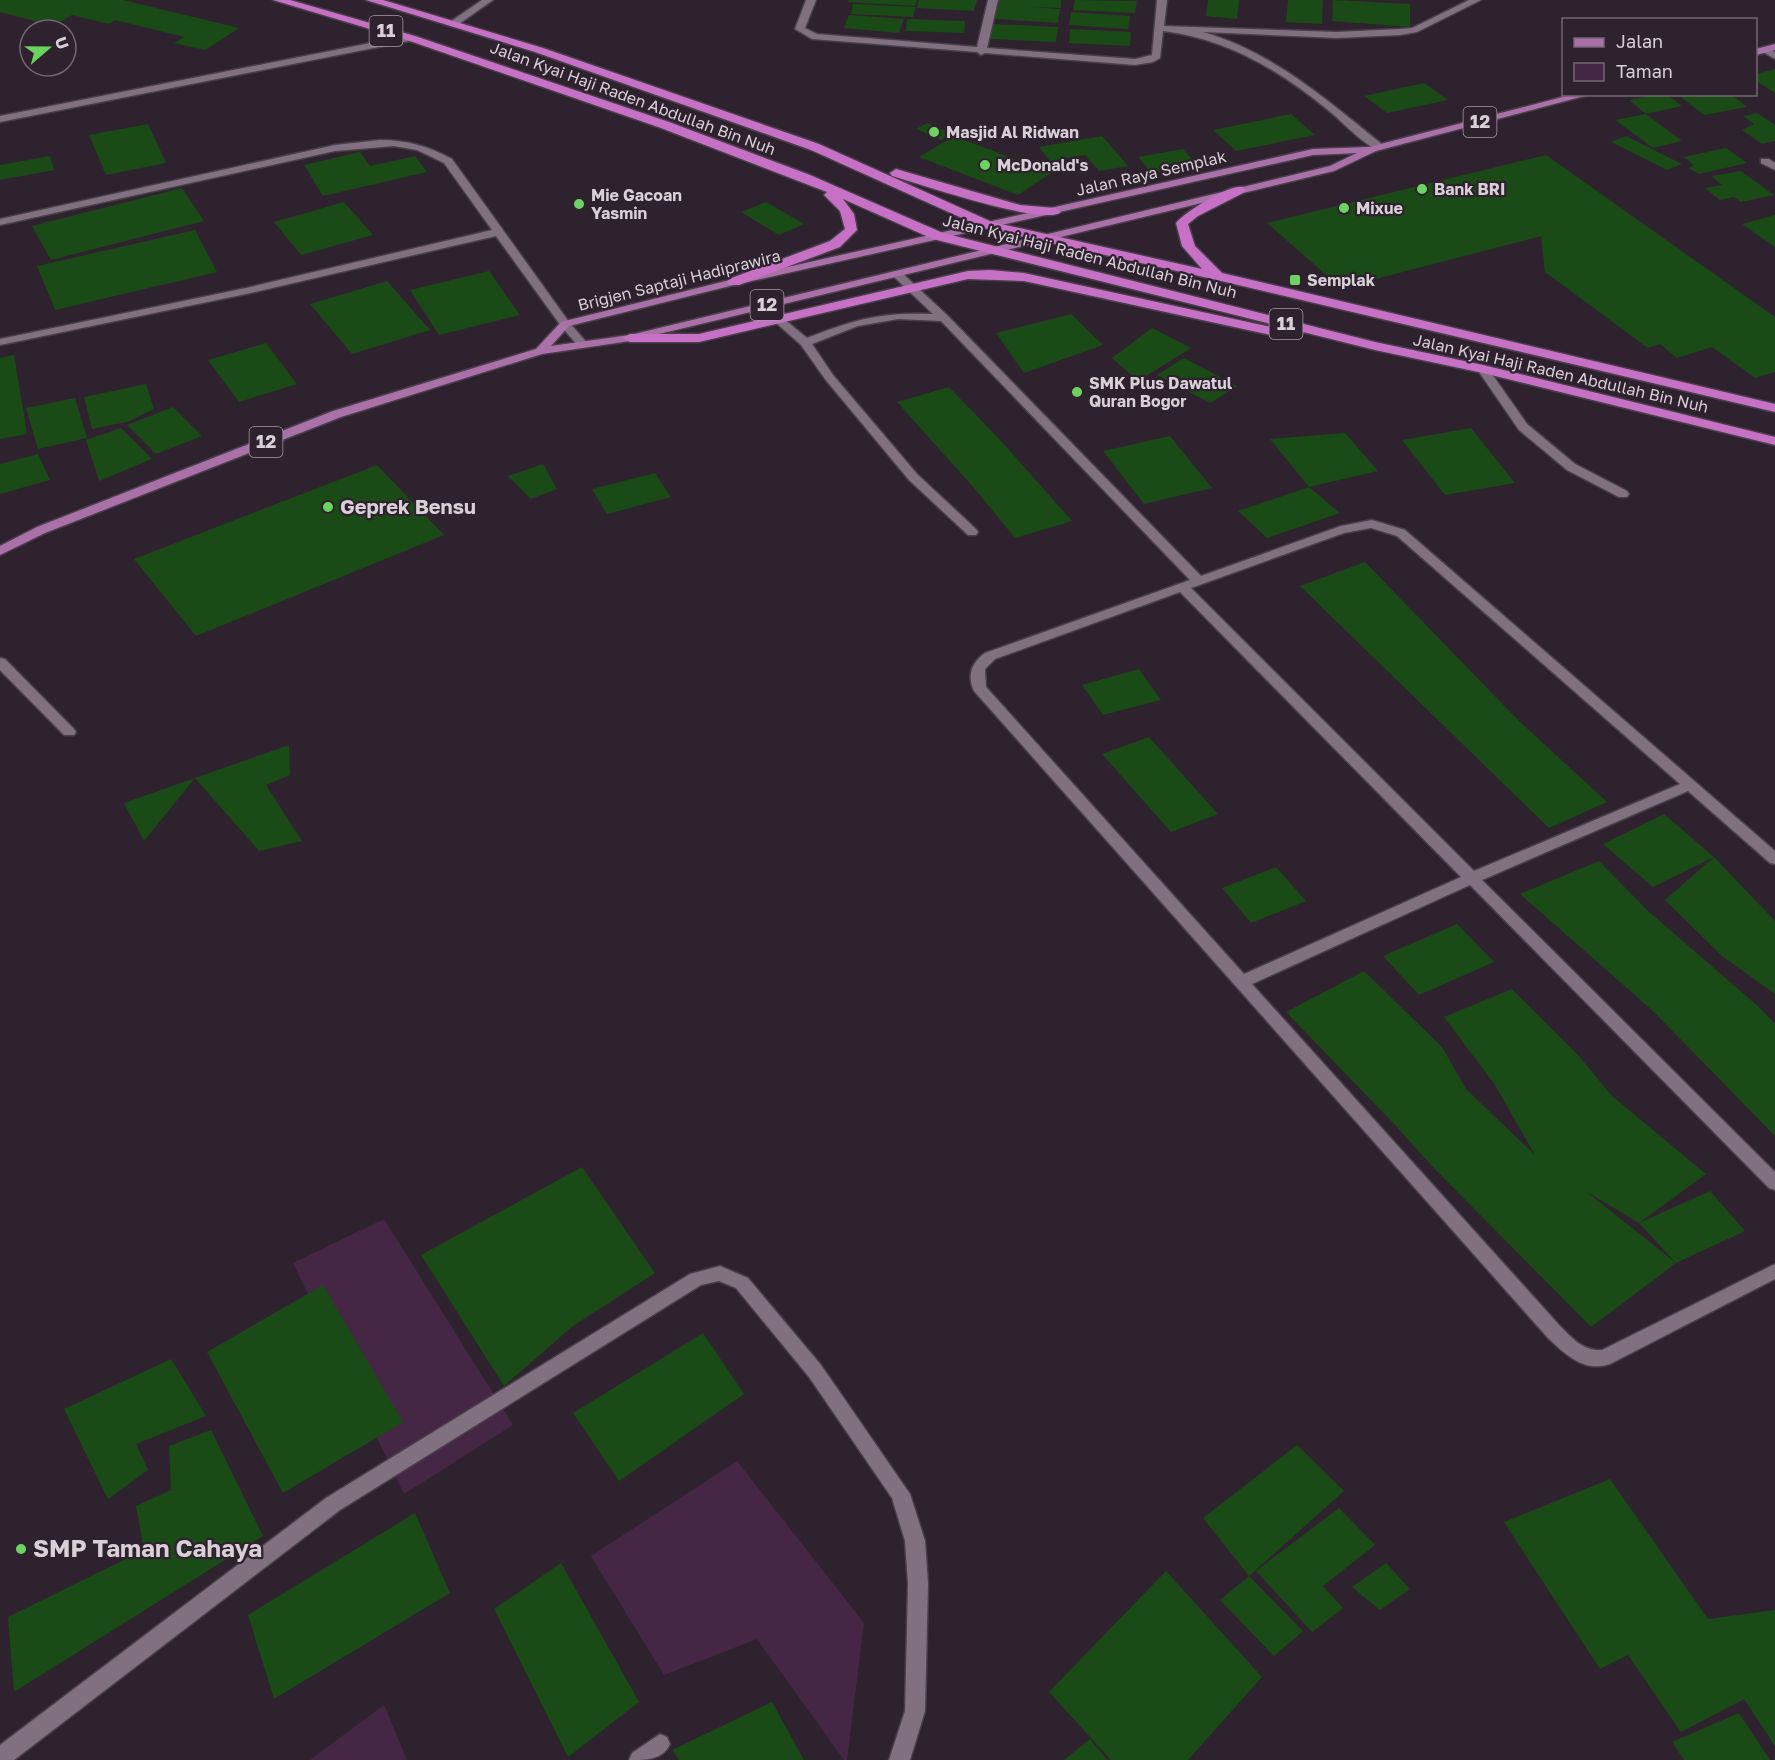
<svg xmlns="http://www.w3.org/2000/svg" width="1775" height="1760" font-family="'Golos Text',sans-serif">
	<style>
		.green { fill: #452745 }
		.building { fill: #1a4a16 }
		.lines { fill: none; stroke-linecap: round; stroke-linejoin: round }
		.lane-casing { stroke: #493e49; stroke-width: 3 }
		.street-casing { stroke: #493e49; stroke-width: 3 }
		.primary-casing { stroke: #493e49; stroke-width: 3 }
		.highway-casing { stroke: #493e49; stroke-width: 3 }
		.lane { fill: #807080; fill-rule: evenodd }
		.street { fill: #807080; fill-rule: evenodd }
		.primary { fill: #aa71a9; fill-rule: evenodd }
		.highway { fill: #c671c5; fill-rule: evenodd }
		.poi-dot { fill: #6cd362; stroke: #2f222f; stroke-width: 2 }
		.labels { text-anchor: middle; stroke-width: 4.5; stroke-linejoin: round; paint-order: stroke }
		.far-street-label { font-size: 16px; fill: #d8cfd7; stroke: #2f222f }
		.far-poi-label { font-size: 16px; font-weight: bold; fill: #d8cfd7; stroke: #2f222f; text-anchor: start }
		.shield { fill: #2f222f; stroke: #a59ba5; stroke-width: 1.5 }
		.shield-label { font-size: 18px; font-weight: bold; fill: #d8cfd7 }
		.poi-label { font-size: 20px; font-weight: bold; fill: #d8cfd7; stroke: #2f222f; text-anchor: start }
		.near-poi-label { font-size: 24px; font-weight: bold; fill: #d8cfd7; stroke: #2f222f; text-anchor: start }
	</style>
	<rect width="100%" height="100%" fill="#2f222f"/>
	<path class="green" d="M384 1219 513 1425 404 1494 293 1263Z
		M737 1461 864 1623 847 1760H844L757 1639 664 1675 591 1556Z
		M384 1705 407 1760H310Z"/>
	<path class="building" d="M0 0H123L239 28 205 50 174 43 184 37 115 20 109 24 72 15 53 26 0 12Z
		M848 0H917L915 6 848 2Z
		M919 0H977L974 11 917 8Z
		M999 0H1061V8L1033 7 1060 9 1058 23 995 19Z
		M1075 0 1137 1 1135 13 1073 10Z
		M1208 0H1239L1237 19 1206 16Z
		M1288 0H1323L1322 24 1286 22Z
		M1333 0 1410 4V27L1332 21Z
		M853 4 916 7 913 17 851 14Z
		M1071 12 1130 16 1128 29 1069 25Z
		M849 15H851L904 19 899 33 844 28Z
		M907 19 965 21 964 33 906 31Z
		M993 24 1058 27 1056 42 990 39Z
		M1070 29 1131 32 1130 46 1069 43Z
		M1775 69V93L1756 81V74Z
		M1424 83 1448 100 1387 113 1364 96Z
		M1660 94H1666L1682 106 1646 114 1682 141 1653 148 1615 120 1646 114 1629 100Z
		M1677 94H1731L1747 107 1704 115Z
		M1757 113 1775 125V141L1762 144 1742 130 1754 124 1743 116Z
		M1291 114 1315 135 1236 151 1213 130Z
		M927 123 952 134 941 140 916 129Z
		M148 124 166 163 106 175 89 135Z
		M954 136 1051 173 1018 195 919 157Z
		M1102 136 1128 166 1099 171 1085 155 1050 161 1039 147Z
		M1626 136 1682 164 1667 170 1611 142Z
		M1726 148 1747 163 1699 174 1688 168 1694 165 1684 157Z
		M1183 149 1196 164 1151 172 1138 157Z
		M360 152 370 166 415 156 427 172 323 196 304 165Z
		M1546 155 1775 317V372L1755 378 1712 347 1677 358 1660 344 1648 348 1545 272 1541 236 1341 288 1267 223Z
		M50 156 54 170 0 180V165Z
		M1741 171 1774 195 1741 202 1734 197 1720 200 1705 188 1722 185 1711 176Z
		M182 188 204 221 51 260 32 226Z
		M344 202 373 235 301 255 274 222Z
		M766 202 804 224 779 235 741 212Z
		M1775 215V247L1742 224Z
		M195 230 217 272 55 310 37 266Z
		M489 271 520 315 439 335 410 290Z
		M387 281 430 330 352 354 310 304Z
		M1071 314 1103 345 1024 373 996 333Z
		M1152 328 1191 348 1138 381 1112 358Z
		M266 343 297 384 239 402 208 360Z
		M14 355 27 434 0 439V358Z
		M1184 358 1237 386 1210 403 1157 375Z
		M146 384 154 409 127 422 92 429 84 397Z
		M949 387 1002 442 1072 521 1015 538 975 489 897 402Z
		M75 398 87 438 38 449 26 408Z
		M173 407 202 436 156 454 127 425Z
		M121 428 152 459 99 481 86 440Z
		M1471 428 1515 483 1445 495 1402 440Z
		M1345 433 1378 471 1309 487 1270 439Z
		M1170 436 1212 488 1144 504 1103 451Z
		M38 454 50 480 0 494V464Z
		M543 464 557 489 531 499 508 476Z
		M377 465 444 535 196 636 134 559Z
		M655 473 671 497 607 514 592 489Z
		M1309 487 1340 513 1267 538 1238 511Z
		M1365 562 1518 720 1607 802 1549 828 1300 586Z
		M1139 669 1161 700 1103 715 1082 685Z
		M1149 737 1218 814 1171 832 1102 754Z
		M289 745 290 775 266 785 302 841 259 851 195 778 144 841 124 803 195 778Z
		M1664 814 1714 857 1775 921V994L1722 956 1665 900 1714 857 1653 887 1603 844Z
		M1599 861 1647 910 1760 1008 1775 1024V1136L1653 1011 1520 894Z
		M1276 867 1306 901 1251 923 1222 888Z
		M1457 924 1494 962 1419 995 1383 956Z
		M1364 971 1442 1047 1466 1089 1535 1155 1495 1085 1444 1017 1512 989 1578 1055 1612 1096 1706 1174 1639 1223 1587 1192 1676 1263 1639 1223 1710 1191 1745 1231 1676 1263 1591 1327 1430 1164 1396 1126 1286 1012Z
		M582 1167 655 1273 573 1326 504 1386 421 1255Z
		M323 1285 403 1422 283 1493 207 1352Z
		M703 1333 744 1394 619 1481 573 1413Z
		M171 1359 206 1416 136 1444 148 1470 108 1499 64 1409Z
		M211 1430 263 1536 14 1692 8 1617 144 1550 136 1506 171 1490 169 1446Z
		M1297 1445 1344 1491 1249 1576 1203 1518Z
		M1610 1479 1708 1619 1775 1610V1746L1744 1699 1681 1732 1628 1655 1600 1669 1504 1522Z
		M1339 1508 1375 1545 1323 1586 1343 1608 1312 1632 1256 1571Z
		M415 1513 450 1593 274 1699 248 1615Z
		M561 1563 639 1702 568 1757 494 1609Z
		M1386 1563 1410 1589 1380 1610 1352 1587Z
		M1166 1571 1262 1677 1188 1760H1111L1049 1692Z
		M1249 1576 1303 1631 1274 1656 1220 1600Z
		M772 1702 804 1760H679L672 1750Z
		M1739 1713 1770 1760H1684L1672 1742Z
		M1090 1739 1107 1760H1064Z"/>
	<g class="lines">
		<g class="lane-casing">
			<path id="lane" d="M482 0H493L456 26H450V22Z
				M1483 366 1487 367 1527 424 1575 464 1627 491 1629 494 1627 497H1619L1567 470 1519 430 1477 369Z"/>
		</g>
		<g class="street-casing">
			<path id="street" d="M806 0H816L805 28 817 34 977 47 988 0H998L987 48 1135 59 1152 55 1157 0H1167L1164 26 1337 32 1400 29 1412 28 1469 0H1481L1417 32 1400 35 1337 38 1203 32C1273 52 1327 100 1383 145L1384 147 1379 150C1363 145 1342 121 1328 110 1279 70 1227 39 1163 31L1160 58 1153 62 1135 65 985 53 981 55 977 52 812 39 795 29Z
				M411 35 416 38 414 40 0 122V116Z
				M1763 48H1769L1775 52V59L1763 52Z
				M380 140C407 140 428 146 452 159L569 322 587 343V347H579L561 326 496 236 246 294 0 345V339L246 288 492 230 444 163 417 150 394 146 335 151 0 225V219L335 145Z
				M1761 159H1769L1775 163V170L1761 163Z
				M897 271 901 272 948 316 1201 576 1341 526 1372 520 1405 530 1775 851V864L1770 863 1688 791 1482 880 1775 1172V1190L1769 1188 1470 885 1252 984 1560 1326C1573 1339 1583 1351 1602 1350L1775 1264V1279L1610 1364C1584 1373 1565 1354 1548 1338L974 691C967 676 971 663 985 653L1190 580 941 321 898 319 858 326 812 344 833 375 917 474 976 529 978 532 976 535H968L909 480 825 379 801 345 774 321 776 319H784L807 338C855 319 881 312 933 314L893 276V272ZM1371 528 1397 536 1680 784 1474 871 1191 588 1344 533ZM1180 592 1461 877 1244 974 986 687 985 669 995 659Z
				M0 658 5 659 74 729 76 732 74 735H64L0 670Z
				M720 1266 748 1278 821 1365 910 1494 925 1541 928 1584 925 1711 910 1760H889L905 1711 908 1584 905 1541 892 1498 809 1377 736 1288 719 1281 701 1285 340 1510 14 1760H0V1745L326 1498 690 1274Z
				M660 1734 667 1737 670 1744C663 1760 646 1760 629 1760L632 1753Z"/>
		</g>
		<g class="primary-casing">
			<path id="primary" d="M1775 44V50L1756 55V49Z
				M1574 94H1592L1376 151 1334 171 630 341 542 354 341 417 45 533 0 555V546L37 527 333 411 536 349 561 322 734 279 1313 149 1369 147ZM1357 153 1330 166 630 335 551 346 569 326 734 285 1313 155Z"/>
		</g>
		<g class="highway-casing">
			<path id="highway" d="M273 0H290L415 36 669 122 810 175 943 233 1375 342 1483 365 1775 437V445L1483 373 1375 350 933 239 843 199 854 214 857 230 840 247 739 285H729L727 282 729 279 830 241 845 229 840 211 824 195 827 192 661 128 407 40Z
				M366 0H383L543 48 819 144 992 222 1202 269 1182 246 1176 223C1185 212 1229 184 1243 187L1245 190 1243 193 1198 216 1188 224 1195 246 1222 273 1775 404V412L1217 280 984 228 811 150 535 52Z
				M896 169 1020 205 1055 208 1061 212C1045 227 917 183 892 176L890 173Z
				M990 270 1024 273 1275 328 1282 332 1275 336 1024 281 968 279 699 342H630L623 338 630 334H699L968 271Z"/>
		</g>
		<use href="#lane" class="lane"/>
		<use href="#street" class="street"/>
		<use href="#primary" class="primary"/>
		<use href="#highway" class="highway"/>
	</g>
	<g class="poi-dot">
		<circle cx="934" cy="132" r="6"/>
		<circle cx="985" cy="165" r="6"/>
		<circle cx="1422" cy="189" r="6"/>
		<circle cx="579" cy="204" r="6"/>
		<circle cx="1344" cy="208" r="6"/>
		<rect x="1289" y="274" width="12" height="12" rx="3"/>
		<circle cx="1077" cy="392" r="6"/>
		<circle cx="328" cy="507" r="6"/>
		<circle cx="21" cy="1549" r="6"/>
	</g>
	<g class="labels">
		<g class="far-street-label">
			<text transform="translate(633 98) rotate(20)" y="6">Jalan Kyai Haji Raden Abdullah Bin Nuh</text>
			<text transform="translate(1151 173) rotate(-13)" y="6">Jalan Raya Semplak</text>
			<text transform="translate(1090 256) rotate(14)" y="6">Jalan Kyai Haji Raden Abdullah Bin Nuh</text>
			<text transform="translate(679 280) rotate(-14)" y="6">Brigjen Saptaji Hadiprawira</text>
			<text transform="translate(1561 373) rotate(13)" y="6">Jalan Kyai Haji Raden Abdullah Bin Nuh</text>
		</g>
		<g class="far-poi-label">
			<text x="946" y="138">Masjid Al Ridwan</text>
			<text x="997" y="171">McDonald's</text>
			<text x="1434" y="195">Bank BRI</text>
			<text x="591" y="201">Mie Gacoan<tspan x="591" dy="18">Yasmin</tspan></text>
			<text x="1356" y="214">Mixue</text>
			<text x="1307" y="286">Semplak</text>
			<text x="1089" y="389">SMK Plus Dawatul<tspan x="1089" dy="18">Quran Bogor</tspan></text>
		</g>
		<g class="shield">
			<rect x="369.5" y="16" width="33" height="30" rx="4.5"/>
			<rect x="1463.5" y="107" width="33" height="30" rx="4.5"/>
			<rect x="750.5" y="290" width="33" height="30" rx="4.5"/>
			<rect x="1269.5" y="309" width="33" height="30" rx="4.5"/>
			<rect x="249.5" y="427" width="33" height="30" rx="4.5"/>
		</g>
		<g class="shield-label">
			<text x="386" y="37">11</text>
			<text x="1480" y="128">12</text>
			<text x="767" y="311">12</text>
			<text x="1286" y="330">11</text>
			<text x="266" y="448">12</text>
		</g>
		<g class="poi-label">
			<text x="340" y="514">Geprek Bensu</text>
		</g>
		<g class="near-poi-label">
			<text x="33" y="1557">SMP Taman Cahaya</text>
		</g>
	</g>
	<rect x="1562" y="18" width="195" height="78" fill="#2f222f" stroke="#736772" stroke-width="1.5"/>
	<rect x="1574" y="38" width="30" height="9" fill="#aa71a9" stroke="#736772" stroke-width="1.5"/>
	<text x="1616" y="48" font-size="18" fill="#d8cfd7">Jalan</text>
	<rect x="1574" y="63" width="30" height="18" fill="#452745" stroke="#736772" stroke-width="1.5"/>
	<text x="1616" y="78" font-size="18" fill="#d8cfd7">Taman</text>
	<g transform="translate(48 48) rotate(70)"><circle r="28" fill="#2f222f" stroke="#736772" stroke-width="1.5"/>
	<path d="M0-4.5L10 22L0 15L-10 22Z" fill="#6cd362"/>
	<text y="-9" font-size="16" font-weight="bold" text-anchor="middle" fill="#d8cfd7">U</text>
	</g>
</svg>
